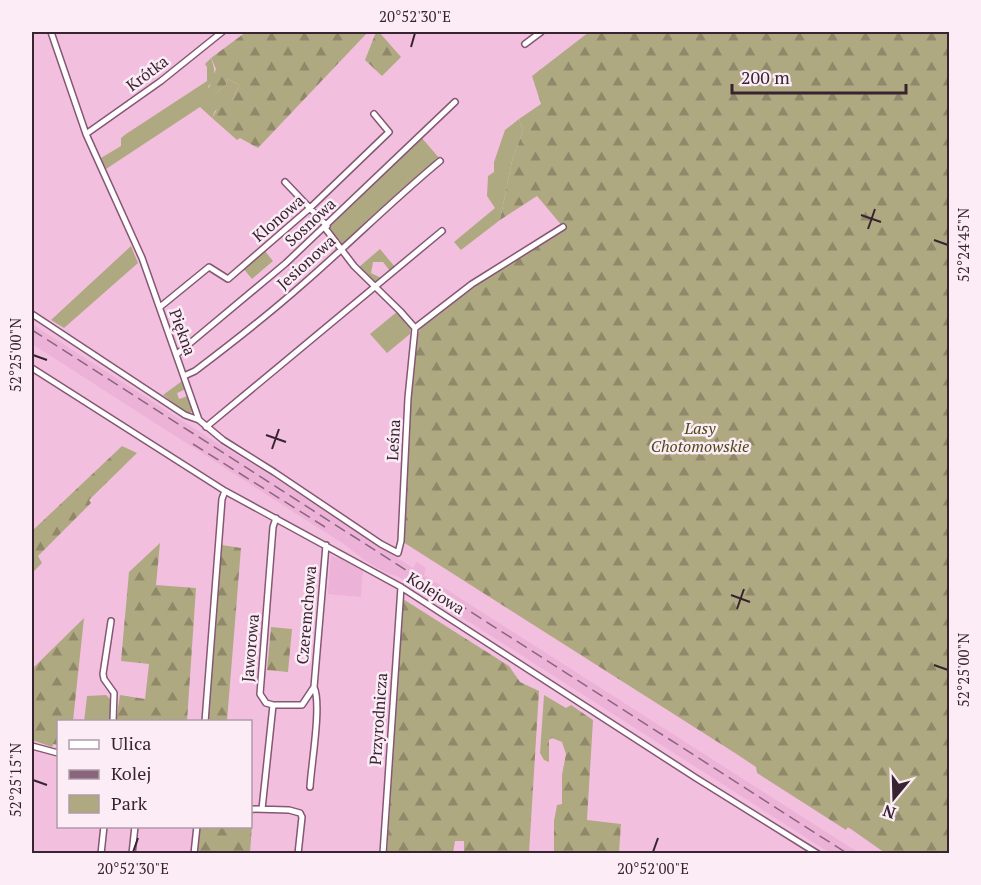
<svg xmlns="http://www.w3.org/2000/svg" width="981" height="885" font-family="'PT Serif',serif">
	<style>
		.built { fill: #edb2d7 }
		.green { fill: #afa981 }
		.forest { fill: url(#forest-firs) }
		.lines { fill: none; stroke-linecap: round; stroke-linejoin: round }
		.street-casing { stroke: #855774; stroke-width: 8 }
		.street { stroke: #fff; stroke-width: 5 }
		.rail { stroke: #88667c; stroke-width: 1.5; stroke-dasharray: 12 6; stroke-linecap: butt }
		.ticks { fill: none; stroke: #382431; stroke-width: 2 }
		.labels { text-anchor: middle; stroke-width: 5; stroke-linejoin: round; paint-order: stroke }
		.street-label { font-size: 16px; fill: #382431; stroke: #fcecf6 }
		.park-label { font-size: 16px; font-style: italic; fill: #4f4918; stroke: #fcecf6 }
		.neatline { fill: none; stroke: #382431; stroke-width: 2 }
		.ticks-label { font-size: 15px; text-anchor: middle; fill: #382431 }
	</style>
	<defs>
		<pattern id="forest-firs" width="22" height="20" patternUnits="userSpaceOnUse" patternTransform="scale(1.5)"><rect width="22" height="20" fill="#afa981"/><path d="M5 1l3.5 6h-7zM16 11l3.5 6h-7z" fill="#8f896a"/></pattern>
	</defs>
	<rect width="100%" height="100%" fill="#f3bfdf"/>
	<path class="built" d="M32 324 217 443 253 464 413 568 417 562 426 568 424 575 859 853H830L399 577 386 573 366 561 342 543 32 344Z
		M331 555 336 558 337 556 363 570 361 597 328 594Z"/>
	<path class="green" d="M211 58C215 71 217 75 208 87L215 94 226 85 228 79 239 85 232 100 215 111 212 118 200 107 106 169 101 158 121 146V138L126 134 207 81V67L205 64Z
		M519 119 523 131 512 161 500 220 461 250 454 242 495 208 487 196 488 176 494 172V162L505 130Z
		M421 137 440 159 393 198 344 246H341L327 229Z
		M131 246 138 263 64 328 51 320Z
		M380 249 395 267 390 271 383 262H373L371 273 381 278 376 282 373 281 359 267Z
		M264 250 273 261 252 279 243 268Z
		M398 311 411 326 410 334 387 353 370 334Z
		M182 381 186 389 177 393 179 399 188 396 193 411 188 414 163 395Z
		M106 695 111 700 110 721 84 722 87 696Z"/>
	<path class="forest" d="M246 32H368L258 148 240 138 237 140 212 118 219 106 232 100 239 85 228 79 226 85 215 94 209 93 208 90 216 69 211 58Z
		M376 32H379L401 57 382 76 365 60Z
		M589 32H949V853H885L848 827 846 830 757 773 756 767 735 753 403 542 414 344 421 327 480 283 564 228 537 196 500 220 512 161 523 131 519 119 541 104 532 76Z
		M122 446 137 453 89 500 91 503 38 556 42 563 32 573V531Z
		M160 543 156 585 196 588 187 721H116L120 695 145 699 149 664 121 661 129 572Z
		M222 545 241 548 227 721 207 722Z
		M403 599 509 666 520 682 539 691 529 853H464V841H455L453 853H387Z
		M84 618 73 721 58 722V745L53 744 52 747 32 740V669Z
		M271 627 292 629 288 672 267 670Z
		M544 695 566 708 571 705 593 720 587 820 621 824 619 853H554V821L557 805 562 804V775L566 754 562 742 552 738 549 740V762L544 760 540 753Z
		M251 812H253L250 853 197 854 199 827 250 826Z"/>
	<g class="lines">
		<g class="street-casing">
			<path id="street" d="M51 32 86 134 142 258 199 420 223 440 274 472 381 544 398 553 401 541 408 398 415 328 472 284 563 227
				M525 44 541 32
				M86 134 161 81 222 32
				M285 182 327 226
				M325 228 354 266 400 311 415 328
				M160 307 209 267 228 279 310 208 389 132 374 114
				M32 314 185 415 199 420
				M177 354 286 263 455 102
				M32 368 225 491 401 587 696 778 818 854
				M184 376 195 371C232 343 268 315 303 284 349 244 393 200 440 161
				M206 427 442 231
				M111 621 103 674 104 679 114 693 113 722
				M273 705H302L314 687
				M205 722 222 499 225 491
				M32 746 58 753
				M310 787C311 766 322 704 314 687L326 545
				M250 809 289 810 300 813 302 817 298 854
				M262 809 273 705 266 703 260 694 273 527 276 518
				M101 854 104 826
				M132 854 135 826
				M194 854 197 826
				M383 854 401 587"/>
		</g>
		<use href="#street" class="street"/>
		<path class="rail" d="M32 330 848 854
			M193 444 325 527"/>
	</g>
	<path class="ticks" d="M411 47 415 33M861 215 881 222M868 229 875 209M934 240 948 245M33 355 47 360M266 435 286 442M272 449 279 429M731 595 750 602M737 609 744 589M934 665 948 670M33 780 47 785M133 852 138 838M653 852 658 838"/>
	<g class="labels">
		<g class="street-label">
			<text transform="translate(147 73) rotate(-37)" y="6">Krótka</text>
			<text transform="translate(278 218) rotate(-41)" y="6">Klonowa</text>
			<text transform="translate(310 222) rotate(-43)" y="6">Sosnowa</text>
			<text transform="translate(306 262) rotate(-42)" y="6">Jesionowa</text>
			<text transform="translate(183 332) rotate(70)" y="6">Piękna</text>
			<text transform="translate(393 440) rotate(-87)" y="6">Leśna</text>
			<text transform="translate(436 593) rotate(32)" y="6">Kolejowa</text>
			<text transform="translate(306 615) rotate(-85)" y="6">Czeremchowa</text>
			<text transform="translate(250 648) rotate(-85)" y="6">Jaworowa</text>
			<text transform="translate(378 719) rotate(-86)" y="6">Przyrodnicza</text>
		</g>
		<g class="park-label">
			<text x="700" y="434">Lasy<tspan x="700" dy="18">Chotomowskie</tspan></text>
		</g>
	</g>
	<rect width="981" height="885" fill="none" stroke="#fcecf6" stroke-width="66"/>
	<rect x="57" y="720" width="195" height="108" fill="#fcecf6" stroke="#ae9ca7" stroke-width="1.5"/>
	<rect x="69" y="740" width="30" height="9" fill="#ffffff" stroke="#ae9ca7" stroke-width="1.5"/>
	<text x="111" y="750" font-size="18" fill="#382431">Ulica</text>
	<rect x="69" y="770" width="30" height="9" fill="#88667c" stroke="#ae9ca7" stroke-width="1.5"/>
	<text x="111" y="780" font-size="18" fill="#382431">Kolej</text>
	<rect x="69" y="795" width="30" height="18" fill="#afa981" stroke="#ae9ca7" stroke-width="1.5"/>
	<text x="111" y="810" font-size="18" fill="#382431">Park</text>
	<g transform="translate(894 798) rotate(199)" stroke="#fcecf6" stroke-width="4.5" paint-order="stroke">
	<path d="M0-4.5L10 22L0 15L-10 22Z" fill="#382431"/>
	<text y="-9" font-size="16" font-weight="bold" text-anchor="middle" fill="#382431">N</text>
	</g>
	<path d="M732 84v9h174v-9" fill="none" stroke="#382431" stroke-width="3"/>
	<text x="741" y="84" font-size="18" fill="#382431" stroke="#fcecf6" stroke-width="4.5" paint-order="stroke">200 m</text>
	<rect x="33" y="33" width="915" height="819" class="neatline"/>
	<g class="ticks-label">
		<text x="415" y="22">20°52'30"E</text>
		<text transform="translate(964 245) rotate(-90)" y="5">52°24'45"N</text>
		<text transform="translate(16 355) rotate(-90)" y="5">52°25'00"N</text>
		<text transform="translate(964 670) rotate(-90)" y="5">52°25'00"N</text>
		<text transform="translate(16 780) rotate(-90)" y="5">52°25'15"N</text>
		<text x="133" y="874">20°52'30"E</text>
		<text x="653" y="874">20°52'00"E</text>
	</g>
</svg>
